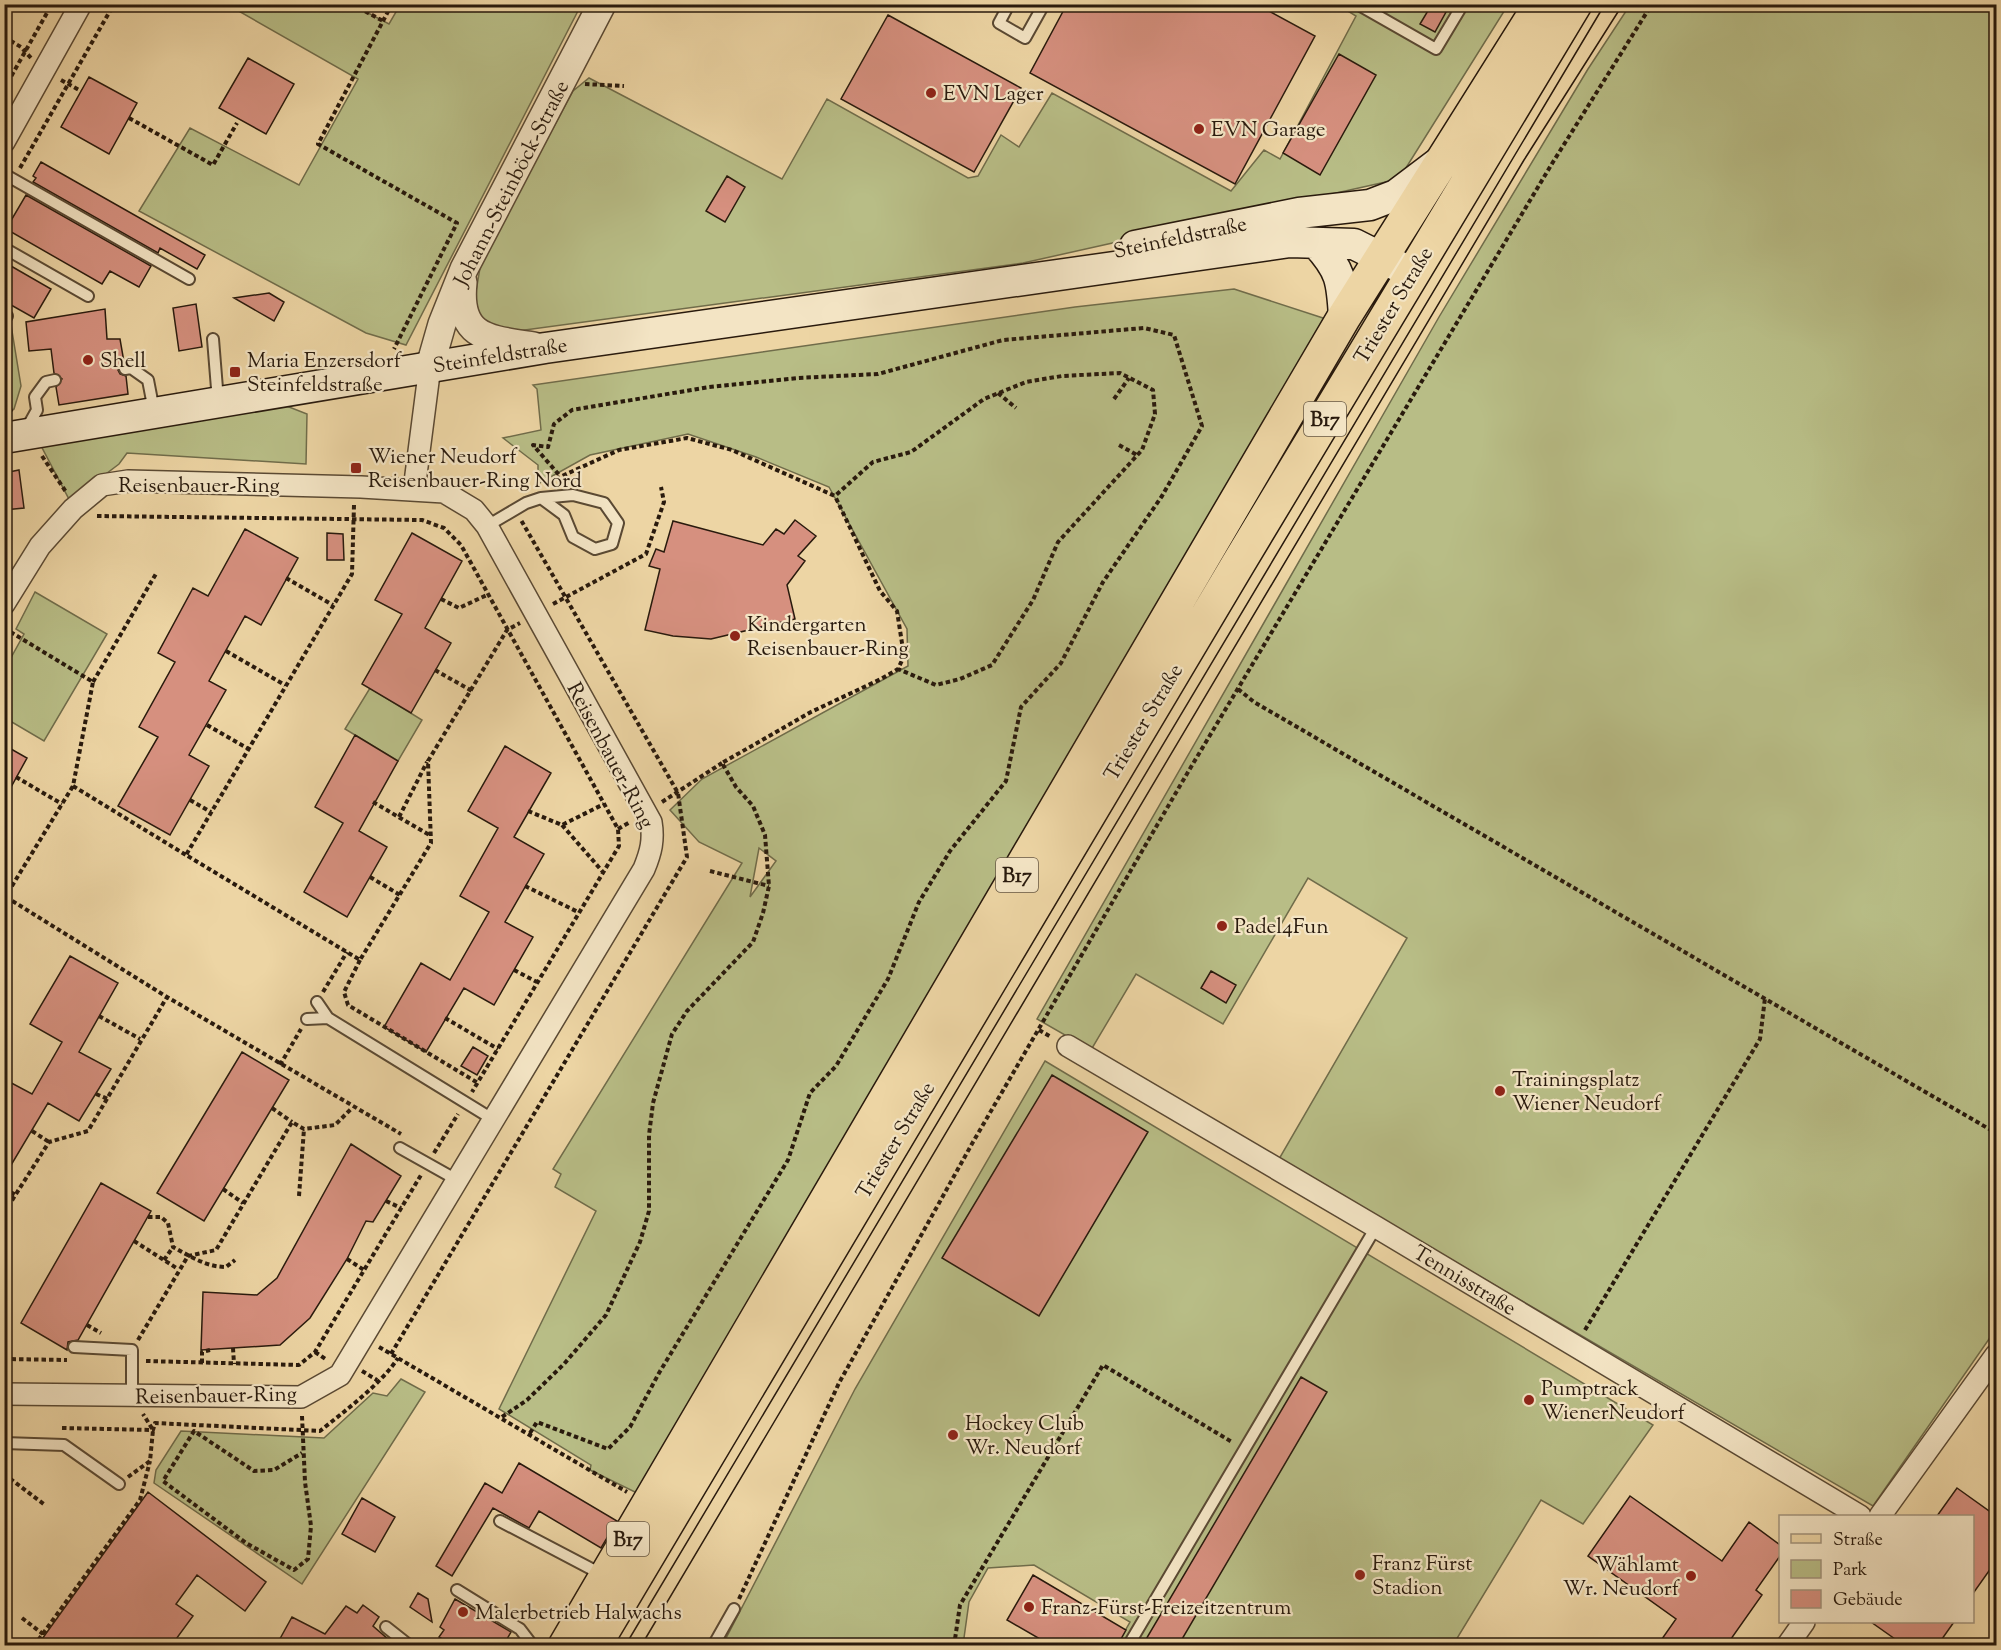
<svg xmlns="http://www.w3.org/2000/svg" width="2001" height="1650" font-family="'Sorts Mill Goudy',serif">
	<style>
		.green { fill: #b8bd86; stroke: #706c4a; stroke-width: 1.5; fill-rule: evenodd }
		.building { fill: #d6907f; stroke: #291a0d; stroke-width: 1.5 }
		.lines { fill: none; stroke-linecap: round; stroke-linejoin: round }
		.service-casing { stroke: #5a4933; stroke-width: 14 }
		.minor-casing { stroke: #5a4933; stroke-width: 24 }
		.tertiary-casing { stroke: #5a4933; stroke-width: 30 }
		.secondary-casing { stroke: #291a0d; stroke-width: 33 }
		.primary-casing { stroke: #291a0d; stroke-width: 36 }
		.path { stroke: #291a0d; stroke-width: 4; stroke-dasharray: 4.5 3; stroke-linecap: butt }
		.service { stroke: #f3e4c4; stroke-width: 10 }
		.minor { stroke: #f3e4c4; stroke-width: 21 }
		.tertiary { stroke: #f3e4c4; stroke-width: 27 }
		.secondary { stroke: #f3e4c4; stroke-width: 30 }
		.primary { stroke: #edd5a4; stroke-width: 33 }
		.tram { stroke: #291a0d; stroke-width: 1.5 }
		.poi-dot { fill: #8f2418; stroke: #f3e4c4; stroke-width: 2 }
		.labels { text-anchor: middle; stroke-width: 4.5; stroke-linejoin: round; paint-order: stroke }
		.shield { fill: #f3e4c4; stroke: #665744; stroke-width: 1.5 }
		.shield-label { font-size: 20px; font-weight: bold; fill: #291a0d }
		.poi-label { font-size: 21px; fill: #291a0d; stroke: #f3e4c4; text-anchor: start }
		.street-label { font-size: 21px; fill: #291a0d; stroke: #f3e4c4 }
	</style>
	<rect width="100%" height="100%" fill="#edd5a4"/>
	<filter id="stains"><feTurbulence type="fractalNoise" baseFrequency=".00333" numOctaves="4"/><feColorMatrix values="0 0 0 0 .2 0 0 0 0 .09 0 0 0 0 .02 0 0 0 .5 -.17"/></filter>
	<radialGradient id="worn" r=".72"><stop offset=".6" stop-color="#630" stop-opacity="0"/><stop offset="1" stop-color="#630" stop-opacity=".3"/></radialGradient>
	<path class="green" d="M228 5H353L389 24 400 5H581L406 345 366 333 139 211 190 128 299 185 358 79Z
		M1338 5H1508L1399 179 1023 263 503 333 477 315 475 298 481 262 573 91 589 78 782 179 827 99 968 178 978 176 1001 135 1019 147 1052 93 1231 191 1264 150 1280 159 1356 16Z
		M1630 5H1996V1329L1873 1506 1279 1159 1407 938 1308 878 1223 1024 1136 974 1091 1050 1037 1019 1439 317 1588 69Z
		M1234 289 1326 319 639 1494 590 1470 591 1465 499 1409 596 1211 555 1187 561 1174 553 1169 742 863 699 842 670 810 702 779 908 666 907 629 829 487 756 457 688 434 590 455 538 484V465L503 438 541 430 537 389 533 385 1075 307ZM759 848 776 861 750 897Z
		M5 322 11 325 21 386 14 409 5 411Z
		M284 405 307 414 306 464 127 453 119 464 70 501 38 440Z
		M35 592 107 634 44 741 5 718V662L8 663 24 634 16 629Z
		M370 688 422 720 398 761 345 729Z
		M1045 1061 1653 1425 1583 1524 1541 1500 1453 1645H1117L1130 1622 1034 1565 988 1568 969 1602 963 1645 722 1646 855 1389Z
		M401 1379 425 1392 302 1584 154 1483 156 1470 181 1431 324 1438 373 1393 387 1396Z"/>
	<path class="building" d="M1067 4H1256L1315 36 1235 184 1030 73Z
		M1432 4 1446 12 1435 32 1420 24Z
		M888 15 1021 88 974 172 841 99Z
		M1339 54 1376 75 1320 175 1283 153Z
		M248 58 294 84 266 134 219 108Z
		M89 77 137 103 109 154 61 127Z
		M41 162 205 255 197 269 160 248 158 253 33 182 36 178 33 176Z
		M727 176 745 187 725 222 706 211Z
		M26 195 151 266 139 287 110 271 102 284 6 229Z
		M4 262 51 289 34 318 4 301Z
		M269 293 284 302 274 321 234 298Z
		M196 304 202 347 179 351 173 308Z
		M105 309 107 339H120L124 362 118 370 120 374 126 376 128 394 59 405 56 387 62 379 54 373 51 349 29 351 26 322Z
		M19 470 24 508 4 510V473Z
		M795 520 816 536 798 556 805 561 787 585 795 619 711 639 673 636 645 630 660 569 649 566 656 549 664 552 673 521 763 545 776 529 784 534Z
		M245 529 298 558 261 625 245 616 209 681 226 690 189 755 209 766 170 835 118 806 158 737 139 727 175 662 158 653 193 588 208 596Z
		M327 533 343 534 344 560H327Z
		M412 533 462 561 425 628 451 643 411 713 362 684 402 614 375 600Z
		M355 735 398 761 359 831 387 847 347 917 304 892 343 823 315 807Z
		M4 745 27 758 4 800Z
		M505 746 551 773 514 837 544 854 505 922 533 937 494 1005 464 988 426 1052 384 1027 421 963 450 980 489 912 460 896 498 828 468 811Z
		M70 956 118 983 79 1052 111 1069 79 1121 48 1103 4 1177V1079L32 1094 62 1042 30 1024Z
		M1211 971 1236 985 1226 1003 1201 988Z
		M473 1047 488 1056 477 1075 461 1066Z
		M242 1052 289 1080 204 1221 157 1193Z
		M1052 1075 1148 1132 1039 1316 942 1258Z
		M351 1144 401 1176 373 1222 366 1221 347 1259 310 1318 280 1345 201 1350 203 1292 257 1295 277 1278Z
		M101 1183 151 1211 78 1340 68 1342 67 1350 21 1323Z
		M1301 1377 1327 1392 1178 1646H1142Z
		M519 1463 617 1521 601 1548 539 1511 529 1528 493 1508 452 1576 436 1566 485 1483 502 1493Z
		M1957 1488 1996 1516V1561L1972 1595V1516H1937Z
		M148 1492 266 1582 245 1611 197 1575 176 1604 193 1616 171 1646H37Z
		M1630 1496 1722 1561 1749 1522 1780 1545V1556L1756 1590 1762 1595 1726 1646H1657L1676 1619 1588 1556Z
		M362 1498 395 1517 375 1552 342 1534Z
		M1033 1575 1126 1630 1117 1646H1052L1007 1620Z
		M418 1593 428 1599 432 1622 410 1607Z
		M455 1599 511 1632 503 1646H454L439 1637 444 1630 440 1627Z
		M363 1605 379 1617 373 1626 396 1646H276L292 1617 325 1634 346 1606 357 1613Z
		M1871 1622H1954L1937 1646H1905Z"/>
	<g class="lines">
		<g class="service-casing">
			<path id="service" d="M1357 4 1436 49 1463 4
				M1006 10 999 23 1025 38 1044 4
				M4 174 189 279
				M4 248 88 296
				M4 315 7 316
				M213 339 218 401
				M125 369 131 368 148 380 154 411
				M27 428 37 410 35 397 46 382 55 380
				M487 526 526 503 541 498 573 495 604 503 618 523 612 544 595 549 573 537 564 515 541 498
				M317 1002 328 1018 494 1120
				M307 1019 328 1018
				M400 1148 457 1180
				M74 1347 132 1350V1396
				M4 1443 64 1445 119 1484
				M500 1521 603 1575
				M457 1590 520 1629 533 1646
				M386 1627 410 1646
				M713 1646 734 1609
				M1128 1646 1376 1227"/>
		</g>
		<g class="minor-casing">
			<path id="minor" d="M4 142 81 4
				M414 490 430 366
				M4 604 40 546 73 509 102 485 128 481 361 487 444 492 474 510 487 526 651 822C654 840 651 852 644 869L340 1375 301 1397 4 1394
				M1068 1046 1376 1227 1860 1516
				M1880 1516 1996 1355
				M1787 1646 1804 1622"/>
		</g>
		<g class="tertiary-casing">
			<path id="tertiary" d="M463 282C457 339 489 339 534 346
				M430 366 442 324 464 269 602 4"/>
		</g>
		<g class="secondary-casing">
			<path id="secondary" d="M1316 243C1341 270 1342 281 1344 317
				M1135 246 1299 213 1370 205 1396 195 1437 164
				M4 438 545 348 1290 242 1354 244 1412 273"/>
		</g>
		<g class="primary-casing">
			<path id="primary" d="M565 1646 1344 317 1541 4
				M594 1646 1238 564 1575 4"/>
		</g>
		<path class="path" d="M352 4 383 21
			M392 4 318 144 457 223 394 349
			M4 37 21 47 31 58
			M61 80 81 91
			M585 84 624 86
			M4 89 52 4
			M129 118 213 165 237 123
			M20 168 114 4
			M998 393 1016 408
			M1114 399 1129 378
			M4 403 13 413
			M1119 445 1137 455
			M42 456 66 492
			M549 482 619 450 687 438 732 450 835 496 873 462 911 452 984 399 1026 382 1062 376 1120 373 1153 390 1155 414 1142 450 1058 542 1033 600 992 665 960 679 936 685 898 669
			M354 505 352 574 186 855 360 960 431 843 428 761 507 630 520 623
			M97 516 422 520 444 528 461 545 618 829 619 846 472 1092
			M286 578 333 605
			M441 599 459 608 487 595
			M553 604 646 554 664 502 661 487
			M4 628 93 682 73 786 186 855
			M226 651 285 685
			M435 670 472 691
			M93 682 157 572
			M1238 689 1254 702 1996 1133
			M207 725 247 748
			M16 777 62 804
			M190 800 211 812
			M373 802 431 836
			M662 802 722 763
			M528 811 562 825 604 804
			M399 817 427 762
			M562 825 603 872
			M618 829 630 822
			M710 871 769 886
			M370 877 400 895
			M4 885 11 889
			M525 886 578 912
			M6 897 167 997 401 1134
			M4 899 73 786
			M360 960 344 992 348 1005 478 1083
			M514 970 537 982
			M323 992 347 952
			M99 1016 140 1039
			M445 1018 498 1049
			M1039 1030 1051 1037
			M280 1065 301 1029
			M96 1094 108 1099
			M272 1108 292 1122
			M32 1131 49 1142
			M434 1153 458 1114
			M4 1189 16 1195
			M223 1189 243 1203
			M299 1196 304 1129
			M386 1201 401 1208
			M4 1213 49 1142 88 1131 167 997
			M148 1217H161L168 1223 173 1247C190 1256 206 1267 226 1267L235 1260
			M134 1241 178 1269
			M347 1259 364 1270
			M164 1260 173 1247
			M87 1325 101 1333
			M1585 1330 1760 1039 1765 998
			M138 1340 188 1256 216 1250 292 1122 304 1129 335 1125 352 1108
			M379 1347 627 1492
			M233 1348 234 1364
			M315 1352 327 1360
			M391 1354 687 857 678 793 521 520
			M4 1359 67 1360
			M146 1361 299 1365 315 1352 421 1175
			M202 1363V1352L210 1350
			M362 1371 377 1380
			M302 1416 305 1482 311 1526 308 1559 294 1570 246 1543 163 1481 194 1431 254 1471 274 1470 302 1453
			M502 1417 527 1400 564 1364 606 1315 640 1242 649 1211V1135L653 1103 672 1034 687 1011 753 942 763 913 769 886 765 835 753 806 736 787 722 763 811 712 881 679 898 669 904 656 897 611 880 591 835 496
			M62 1428 153 1430 155 1423 320 1431C345 1411 382 1383 398 1358
			M530 1433 537 1422 608 1449 630 1427 659 1373 788 1160 810 1093 836 1066 888 979 919 902 950 851 1006 781 1021 707 1061 663 1103 582 1162 496 1202 426 1174 335 1144 328 1003 340 878 374 798 378 709 387 572 410 554 424 548 447 533 445 560 476
			M4 1474 45 1505
			M128 1477 150 1461 153 1430 143 1414
			M739 1599 839 1383 973 1142 1188 772 1553 162 1652 4
			M22 1618 43 1634
			M34 1646 140 1500 150 1461
			M954 1646 960 1605 1103 1365 1232 1442"/>
		<use href="#service" class="service"/>
		<use href="#minor" class="minor"/>
		<use href="#tertiary" class="tertiary"/>
		<use href="#secondary" class="secondary"/>
		<use href="#primary" class="primary"/>
		<path class="tram" d="M625 1646 1605 4
			M641 1646 1524 160 1623 4"/>
	</g>
	<g class="poi-dot">
		<circle cx="931" cy="93" r="6"/>
		<circle cx="1199" cy="129" r="6"/>
		<circle cx="88" cy="360" r="6"/>
		<rect x="229" y="366" width="12" height="12" rx="3"/>
		<rect x="350" y="462" width="12" height="12" rx="3"/>
		<circle cx="735" cy="636" r="6"/>
		<circle cx="1222" cy="926" r="6"/>
		<circle cx="1500" cy="1091" r="6"/>
		<circle cx="1529" cy="1400" r="6"/>
		<circle cx="953" cy="1435" r="6"/>
		<circle cx="1360" cy="1575" r="6"/>
		<circle cx="1691" cy="1576" r="6"/>
		<circle cx="1029" cy="1607" r="6"/>
		<circle cx="463" cy="1612" r="6"/>
	</g>
	<g class="labels">
		<g class="shield">
			<rect x="1304" y="402" width="42" height="34" rx="4.5"/>
			<rect x="996" y="858" width="42" height="34" rx="4.5"/>
			<rect x="607" y="1522" width="42" height="34" rx="4.5"/>
		</g>
		<g class="shield-label">
			<text x="1325" y="426">B17</text>
			<text x="1017" y="882">B17</text>
			<text x="628" y="1546">B17</text>
		</g>
		<g class="poi-label">
			<text x="943" y="100">EVN Lager</text>
			<text x="1211" y="136">EVN Garage</text>
			<text x="100" y="367">Shell</text>
			<text x="247" y="367">Maria Enzersdorf<tspan x="247" dy="24">Steinfeldstraße</tspan></text>
			<text x="368" y="463">Wiener Neudorf<tspan x="368" dy="24">Reisenbauer-Ring Nord</tspan></text>
			<text x="747" y="631">Kindergarten<tspan x="747" dy="24">Reisenbauer-Ring</tspan></text>
			<text x="1234" y="933">Padel4Fun</text>
			<text x="1512" y="1086">Trainingsplatz<tspan x="1512" dy="24">Wiener Neudorf</tspan></text>
			<text x="1541" y="1395">Pumptrack<tspan x="1541" dy="24">WienerNeudorf</tspan></text>
			<text x="965" y="1430">Hockey Club<tspan x="965" dy="24">Wr. Neudorf</tspan></text>
			<text x="1372" y="1570">Franz Fürst<tspan x="1372" dy="24">Stadion</tspan></text>
			<text x="1679" y="1571" text-anchor="end">Wählamt<tspan x="1679" dy="24">Wr. Neudorf</tspan></text>
			<text x="1041" y="1614">Franz-Fürst-Freizeitzentrum</text>
			<text x="475" y="1619">Malerbetrieb Halwachs</text>
		</g>
		<g class="street-label">
			<text transform="translate(511 183) rotate(-63)" y="7">Johann-Steinböck-Straße</text>
			<text transform="translate(1180 237) rotate(-12)" y="7">Steinfeldstraße</text>
			<text transform="translate(1393 305) rotate(-59)" y="7">Triester Straße</text>
			<text transform="translate(500 355) rotate(-9)" y="7">Steinfeldstraße</text>
			<text x="199" y="492">Reisenbauer-Ring</text>
			<text transform="translate(1143 722) rotate(-59)" y="7">Triester Straße</text>
			<text transform="translate(611 755) rotate(62)" y="7">Reisenbauer-Ring</text>
			<text transform="translate(895 1140) rotate(-59)" y="7">Triester Straße</text>
			<text transform="translate(1465 1280) rotate(31)" y="7">Tennisstraße</text>
			<text transform="translate(216 1395) rotate(-1)" y="7">Reisenbauer-Ring</text>
		</g>
	</g>
	<rect width="2001" height="1650" fill="none" stroke="#edd5a4" stroke-width="24"/>
	<rect x="6" y="6" width="1989" height="1638" fill="none" stroke="#291a0d" stroke-width="3"/>
	<rect x="12" y="12" width="1977" height="1626" fill="none" stroke="#291a0d" stroke-width="1.5"/>
	<rect x="1779" y="1515" width="195" height="108" fill="#f3e4c4" stroke="#a2937b" stroke-width="1.5"/>
	<rect x="1791" y="1534" width="30" height="9" fill="#edd5a4" stroke="#a2937b" stroke-width="1.5"/>
	<text x="1833" y="1545" font-size="18" fill="#291a0d">Straße</text>
	<rect x="1791" y="1560" width="30" height="18" fill="#b8bd86" stroke="#a2937b" stroke-width="1.5"/>
	<text x="1833" y="1575" font-size="18" fill="#291a0d">Park</text>
	<rect x="1791" y="1590" width="30" height="18" fill="#d6907f" stroke="#a2937b" stroke-width="1.5"/>
	<text x="1833" y="1605" font-size="18" fill="#291a0d">Gebäude</text>
	<rect width="100%" height="100%" filter="url(#stains)"/>
	<rect width="100%" height="100%" fill="url(#worn)"/>
</svg>
